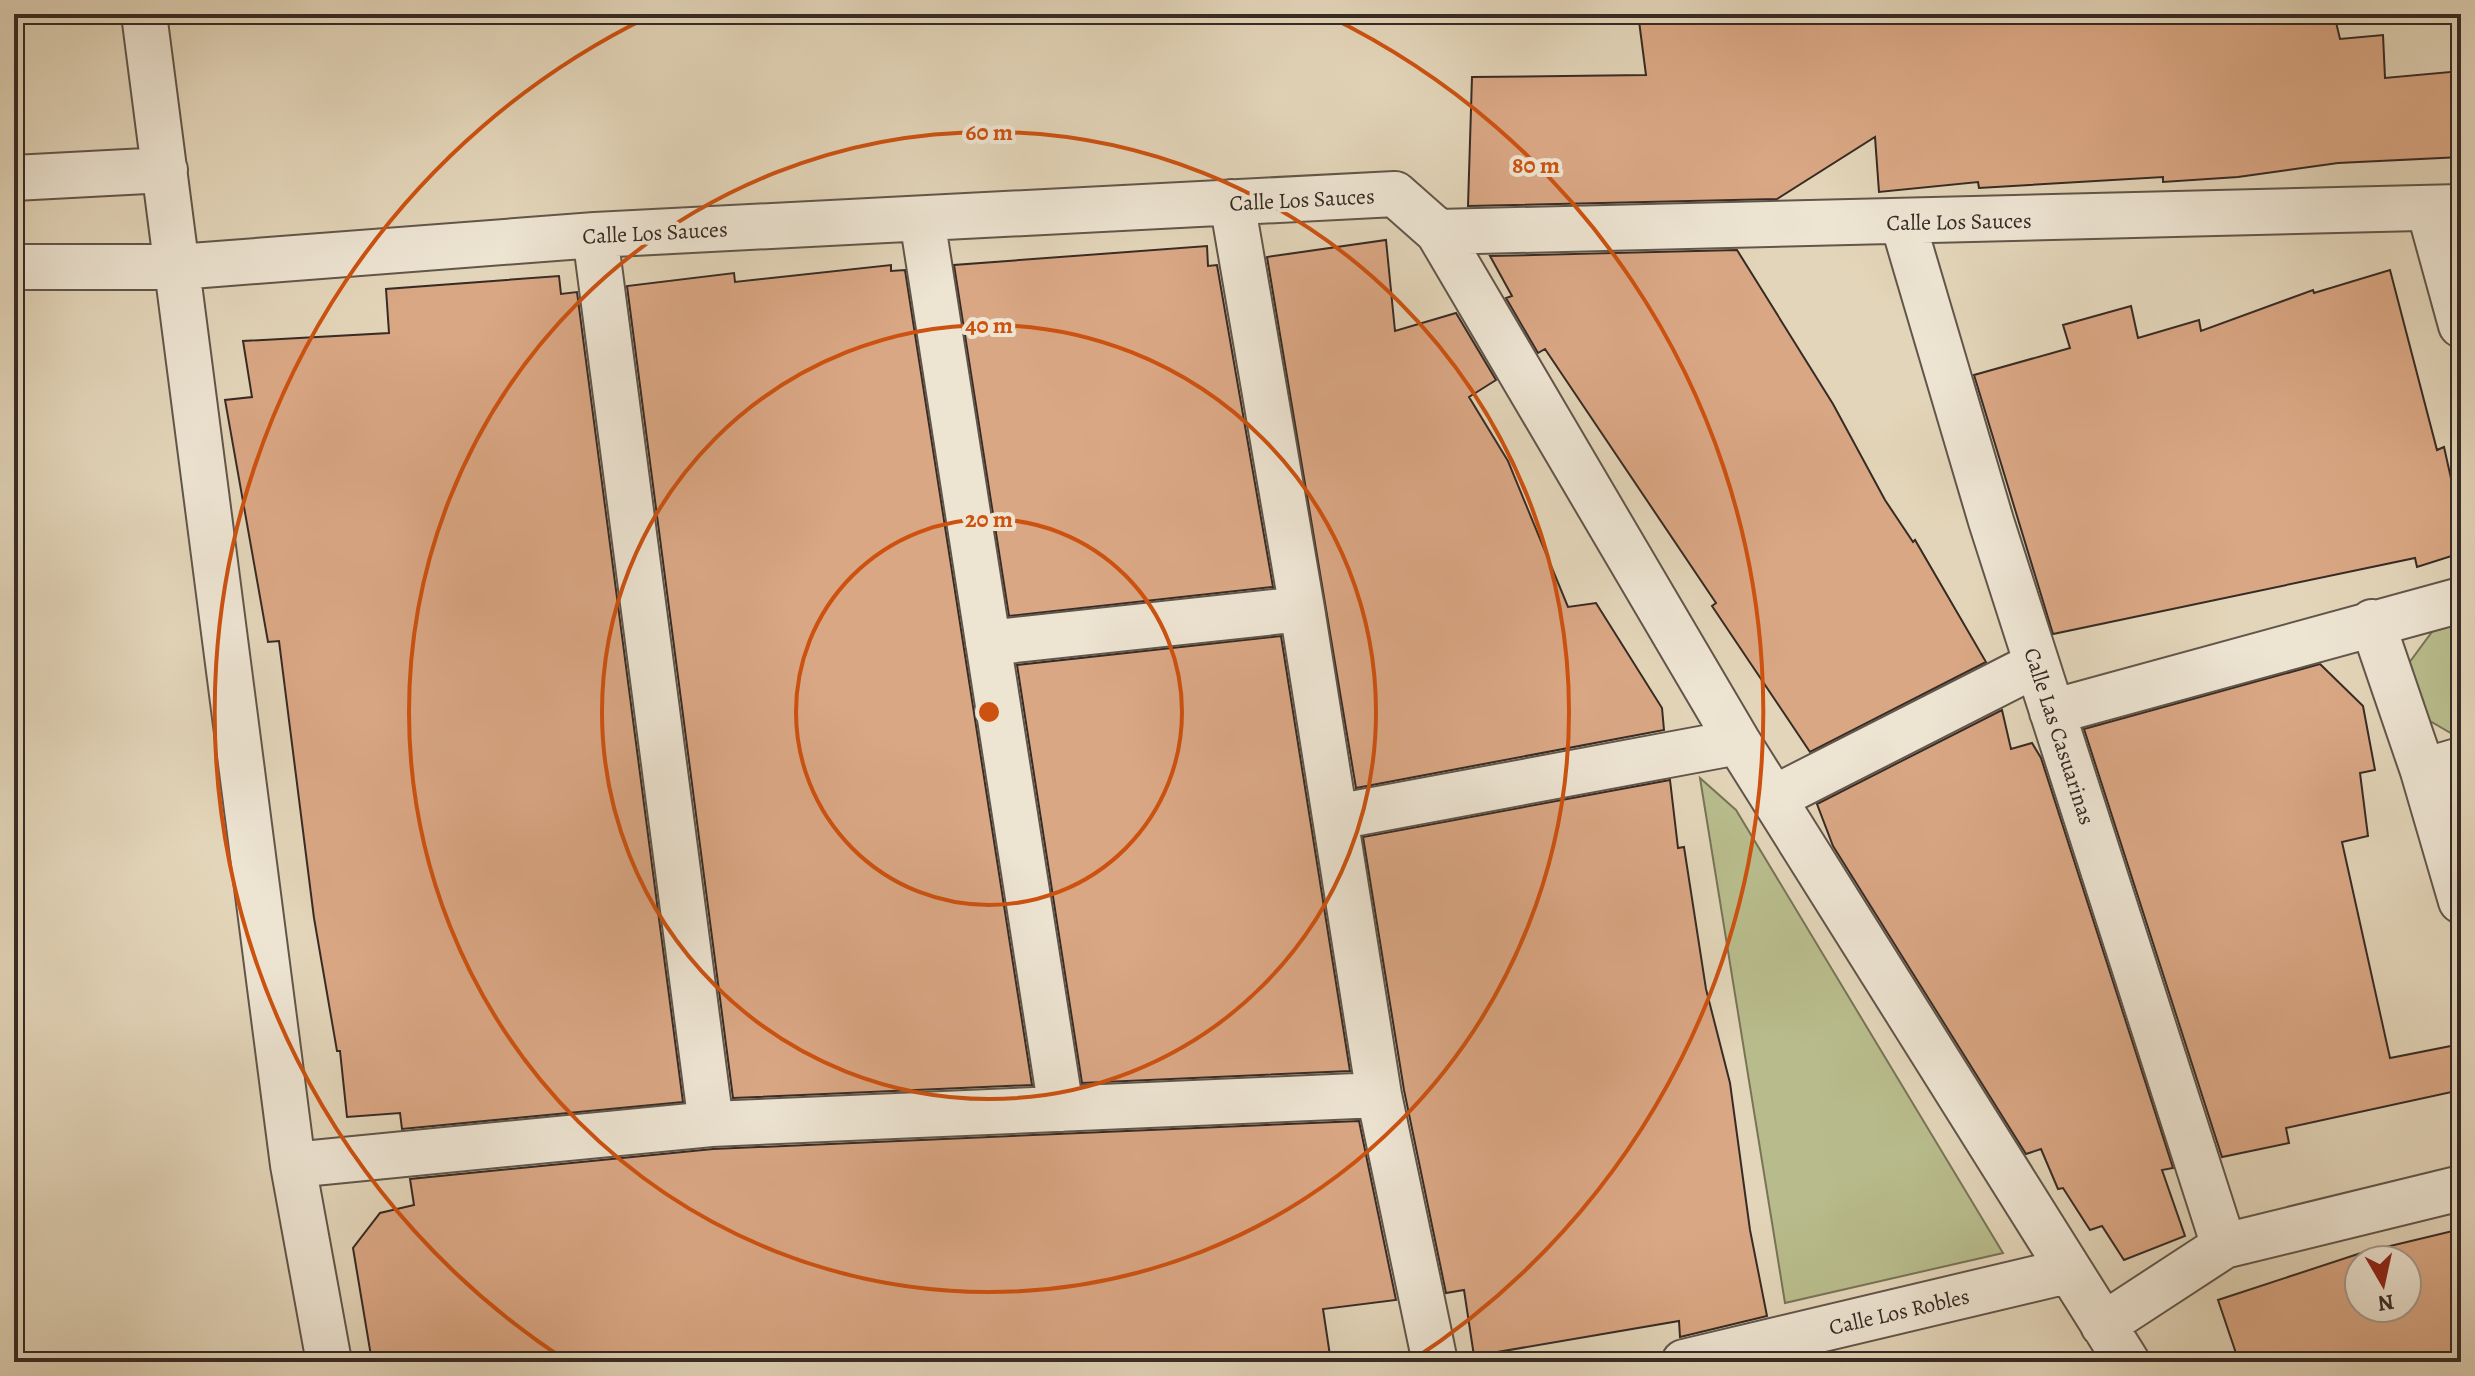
<svg xmlns="http://www.w3.org/2000/svg" width="2475" height="1376" font-family="Alegreya,serif">
	<style>
		.green { fill: #b8bc8c; stroke: #787458; stroke-width: 2 }
		.building { fill: #daa784; stroke: #372b25; stroke-width: 2; fill-rule: evenodd }
		.lines { fill: none; stroke-linecap: round; stroke-linejoin: round }
		.minor-casing { stroke: #62564a; stroke-width: 48 }
		.minor { stroke: #ede4d2; stroke-width: 44 }
		.ring { fill: none; stroke: #cd5210; stroke-width: 4 }
		.labels { text-anchor: middle; stroke-width: 8; stroke-linejoin: round; paint-order: stroke }
		.street-label { font-size: 22px; fill: #372b25; stroke: #ede4d2 }
		.centre { fill: #cd5210; stroke: #ede4d2; stroke-width: 4 }
		.ring-label { font-size: 24px; text-anchor: middle; font-weight: bold; fill: #cd5210; stroke: #ede4d2; stroke-width: 8; stroke-linejoin: round; paint-order: stroke }
	</style>
	<rect width="100%" height="100%" fill="#e3d5b9"/>
	<filter id="stains"><feTurbulence type="fractalNoise" baseFrequency=".0025" numOctaves="4"/><feColorMatrix values="0 0 0 0 .2 0 0 0 0 .09 0 0 0 0 .02 0 0 0 .5 -.17"/></filter>
	<radialGradient id="worn" r=".72"><stop offset=".6" stop-color="#630" stop-opacity="0"/><stop offset="1" stop-color="#630" stop-opacity=".3"/></radialGradient>
	<path class="green" d="M2461 614V739L2418 714 2409 663 2443 617Z
		M1700 778 1736 810 2003 1253 1785 1303Z"/>
	<path class="building" d="M1837 14H2291V21L2335 18 2340 39 2383 35 2385 78 2461 71V157L2338 163 2238 177 2163 182V177L1979 188 1978 182 1879 192 1875 137 1777 199 1468 206 1472 77 1646 75 1639 21 1797 23V16Z
		M1386 240 1395 331 1456 313 1496 380 1469 397 1508 461 1568 607 1596 603 1662 708 1664 730 1356 788 1267 257Z
		M1207 246 1208 266 1217 265 1273 587 1009 616 954 265Z
		M1737 250 1833 404 1885 500 1913 542 1915 540 1986 662 1810 752 1712 606 1716 603 1545 349 1538 353 1506 298 1512 296 1490 256Z
		M891 265V271L905 270 1032 1085 733 1098 627 286 734 273 735 282Z
		M2390 270 2437 450 2444 447 2461 523V553L2417 567 2415 558 2053 634 1974 375 2070 348 2063 325 2131 306 2138 338 2199 320 2201 331 2313 290 2314 293Z
		M559 276 561 294 577 292 683 1102 402 1129 400 1113 347 1117 340 1051H337L314 918 279 641 268 642 225 400 252 397 243 341 389 333 386 289Z
		M1281 636 1350 1071 1082 1083 1017 665Z
		M2320 664 2363 706 2375 770 2360 773 2368 836 2342 842 2390 1058 2461 1044V1090L2286 1128 2289 1143 2222 1157 2084 729Z
		M2002 710 2011 749 2032 743 2041 758 2173 1168 2162 1170 2185 1236 2124 1260 2102 1226 2090 1230 2063 1188 2058 1189 2041 1149 2026 1154 1833 846 1817 804Z
		M1670 780 1678 848 1684 847 1706 989 1730 1083 1750 1230 1767 1316 1680 1337 1679 1321 1474 1356 1464 1290 1446 1293 1404 1090 1363 837Z
		M1359 1121 1396 1300 1323 1309 1331 1362H372L353 1248 380 1213 414 1205 410 1179 713 1149Z
		M2461 1229V1362H2239L2218 1300 2361 1253ZM2359 1260H2407V1308H2359Z"/>
	<g class="lines">
		<g class="minor-casing">
			<path id="minor" d="M144 14 293 1165 329 1362
				M14 178 165 170
				M1232 202 1302 609 1379 1095 1435 1362
				M2429 209 2461 325
				M922 219 1061 1109
				M1903 223 1991 521 2224 1246
				M1438 232 1738 742 2127 1362
				M595 235 711 1124
				M14 267H178L595 235 1395 194 1438 232 2461 207
				M2372 622 2423 771 2461 901
				M988 643 1302 609
				M2052 712 2461 600
				M2423 771 2461 760
				M1774 798 2037 664
				M1336 817 1738 742
				M293 1165 711 1124 1379 1095
				M2103 1325 2224 1246 2461 1188
				M1684 1362 2067 1271"/>
		</g>
		<use href="#minor" class="minor"/>
	</g>
	<g class="ring">
		<circle cx="989" cy="712" r="193"/>
		<circle cx="989" cy="712" r="387"/>
		<circle cx="989" cy="712" r="580"/>
		<path d="M567 1361A774 774 0 0 1 650 16M1328 16A774 774 0 0 1 1411 1361"/>
	</g>
	<g class="labels">
		<g class="street-label">
			<text transform="translate(1302 199) rotate(-3)" y="8">Calle Los Sauces</text>
			<text transform="translate(1959 221) rotate(-1)" y="8">Calle Los Sauces</text>
			<text transform="translate(655 232) rotate(-3)" y="8">Calle Los Sauces</text>
			<text transform="translate(2060 736) rotate(72)" y="8">Calle Las Casuarinas</text>
			<text transform="translate(1899 1311) rotate(-13)" y="8">Calle Los Robles</text>
		</g>
	</g>
	<circle cx="989" cy="712" r="12" class="centre"/>
	<g class="ring-label">
		<text x="989" y="140">60 m</text>
		<text x="1536" y="173">80 m</text>
		<text x="989" y="333">40 m</text>
		<text x="989" y="527">20 m</text>
	</g>
	<rect width="2475" height="1376" fill="none" stroke="#e3d5b9" stroke-width="48"/>
	<rect x="16" y="16" width="2443" height="1344" fill="none" stroke="#372b25" stroke-width="4"/>
	<rect x="24" y="24" width="2427" height="1328" fill="none" stroke="#372b25" stroke-width="2"/>
	<g transform="translate(2383 1284) rotate(171)"><circle r="38" fill="#ede4d2" stroke="#a49a8d" stroke-width="2"/>
	<path d="M0-6L14 30L0 20L-14 30Z" fill="#8f2418"/>
	<text y="-12" font-size="22" font-weight="bold" text-anchor="middle" fill="#372b25">N</text>
	</g>
	<rect width="100%" height="100%" filter="url(#stains)"/>
	<rect width="100%" height="100%" fill="url(#worn)"/>
</svg>
